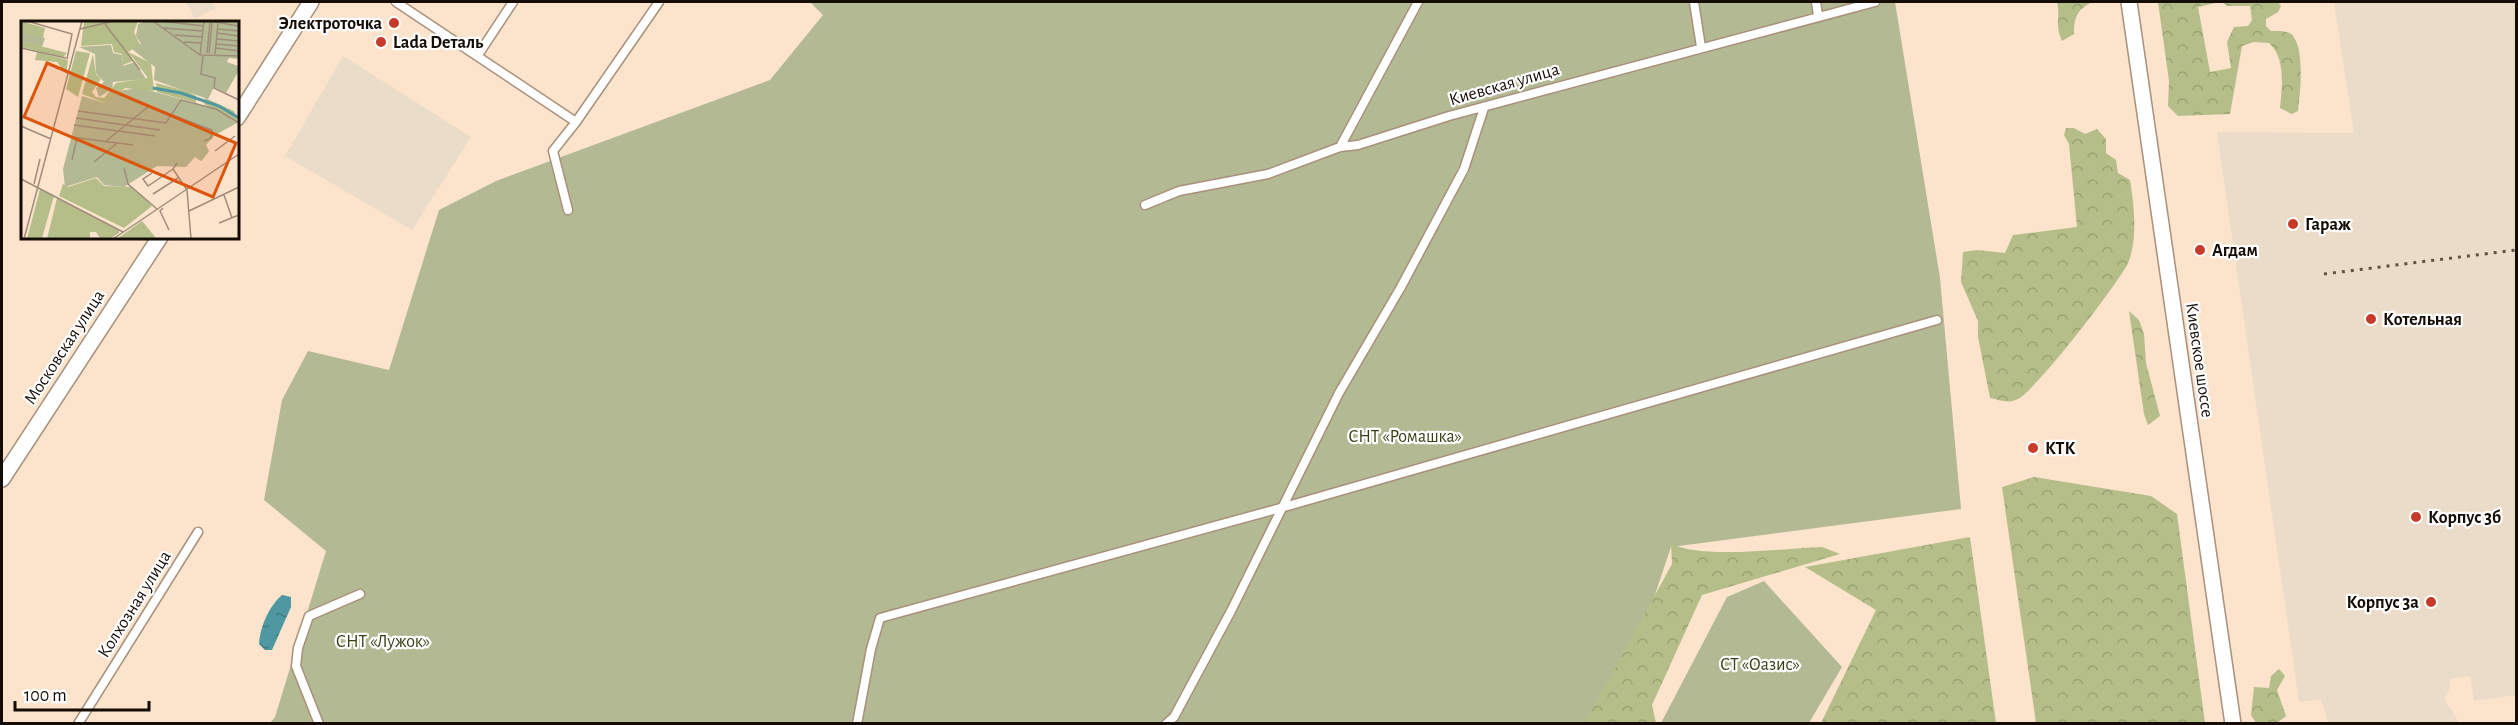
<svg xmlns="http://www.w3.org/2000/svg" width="2518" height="725" font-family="'Alegreya Sans',sans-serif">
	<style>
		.industrial { fill: #ebdcc9 }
		.green { fill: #b3ba93 }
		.forest { fill: url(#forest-crowns) }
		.water { fill: url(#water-ripples) }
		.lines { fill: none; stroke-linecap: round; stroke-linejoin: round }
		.street-casing { stroke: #a8907b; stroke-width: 11 }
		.highway-casing { stroke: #a8907b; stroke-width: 18 }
		.street { stroke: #fff; stroke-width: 8 }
		.highway { stroke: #fff; stroke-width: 15 }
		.rail { stroke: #5e5145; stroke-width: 3; stroke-dasharray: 3 6; stroke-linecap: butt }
		.poi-dot { fill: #c73a29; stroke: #fff; stroke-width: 2 }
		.labels { text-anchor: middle; stroke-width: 4.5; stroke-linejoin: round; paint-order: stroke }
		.poi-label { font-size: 18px; font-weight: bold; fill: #140c05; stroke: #fff; text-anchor: start }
		.street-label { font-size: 18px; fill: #140c05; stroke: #fff }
		.park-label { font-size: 18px; fill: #393e14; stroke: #fff }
		.inset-river { fill: none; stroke: #4f97a1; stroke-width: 3 }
		.inset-road { fill: none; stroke: #9f8d7c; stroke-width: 1.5 }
		.view { fill: #dd550c; fill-opacity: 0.15; stroke: #dd550c; stroke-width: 3 }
		.inset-edge { fill: none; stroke: #140c05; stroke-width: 3 }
	</style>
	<defs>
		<pattern id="forest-crowns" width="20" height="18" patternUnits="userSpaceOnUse" patternTransform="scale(1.5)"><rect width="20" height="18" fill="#b5be88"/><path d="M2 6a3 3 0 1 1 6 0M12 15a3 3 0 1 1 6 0" fill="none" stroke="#9ba274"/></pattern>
		<pattern id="water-ripples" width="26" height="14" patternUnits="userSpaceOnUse" patternTransform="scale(1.5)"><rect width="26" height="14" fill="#4f97a1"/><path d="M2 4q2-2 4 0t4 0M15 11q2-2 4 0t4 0" fill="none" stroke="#407a81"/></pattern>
	</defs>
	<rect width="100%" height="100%" fill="#fce3cc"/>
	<path class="industrial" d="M186 2H212L216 8 195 19Z
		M2334 2H2516V695L2474 701 2470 676 2450 679V689L2444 698 2459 723H2328L2321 699 2299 702 2217 132 2354 133Z
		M343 56 471 137 412 230 285 156Z"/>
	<path class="green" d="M810 2H1895L1940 278 1961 509 1671 547 1612 723H270L275 717 326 551 264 500 282 400 308 351 389 370 439 210 496 181 770 80 823 15Z
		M1764 581 1842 667 1809 723H1661L1727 597Z"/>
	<path class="forest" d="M2057 2H2092C2077 10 2074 17 2074 34L2062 41C2054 22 2061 20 2057 2Z
		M2158 2H2220L2198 7 2210 72 2231 68 2227 42 2234 27 2248 26 2252 20 2250 6H2227L2222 2H2278L2281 6 2278 12 2266 19V26L2271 31C2278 31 2288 30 2293 36 2305 52 2300 92 2298 111L2292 114 2280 108C2282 87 2286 58 2269 43L2254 42 2242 46 2230 114 2178 116 2168 106 2169 81Z
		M2066 128H2074L2085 134 2097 129 2106 139V153L2116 160 2118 173 2130 180C2134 204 2138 240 2128 263 2118 284 2037 389 2018 399 2009 404 1999 400 1990 398L1978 337V321L1961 282 1963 252 1977 250 2005 253 2013 235 2077 227 2069 144 2064 135Z
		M2129 311 2139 320 2144 334 2146 363 2160 416 2148 425 2144 414Z
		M2034 477 2151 496 2177 514 2205 723H2036L2002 487Z
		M1970 537 1996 723H1821L1876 610 1805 567Z
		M1671 543C1697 560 1787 548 1822 547L1840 554 1702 595 1652 705 1656 723H1585L1672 564Z
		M2279 669 2285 676 2277 690 2286 716 2277 723H2256L2251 715 2254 687 2269 688 2271 676Z"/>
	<path class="water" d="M282 595 291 597V607L272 650H265L259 644C260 627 269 606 282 595Z"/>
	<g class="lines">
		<g class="street-casing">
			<path id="street" d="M396 2 576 122 553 151 568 210
				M1694 2 1701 47
				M1816 2 1818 15
				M478 55 513 2
				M576 122 659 2
				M1340 147 1418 2
				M1145 205 1179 191 1268 174 1340 147 1358 145 1449 116 1875 2
				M78 724 198 532
				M319 724 296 666 298 648 309 616 360 594
				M857 724 871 649 880 618 1284 507 1937 320
				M1166 724 1174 717 1231 611 1339 393 1401 287 1464 169 1484 108"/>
		</g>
		<g class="highway-casing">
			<path id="highway" d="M2129 2 2233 724
				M237 118 311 2
				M2 479 160 237"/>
		</g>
		<use href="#street" class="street"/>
		<use href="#highway" class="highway"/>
		<path class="rail" d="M2324 274 2516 250"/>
	</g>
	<g class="poi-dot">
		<circle cx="394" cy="23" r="6"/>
		<circle cx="381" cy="42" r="6"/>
		<circle cx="2293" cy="224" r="6"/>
		<circle cx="2200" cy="250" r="6"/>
		<circle cx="2371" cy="319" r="6"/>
		<circle cx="2033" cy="448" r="6"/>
		<circle cx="2416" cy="517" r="6"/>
		<circle cx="2431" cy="602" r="6"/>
	</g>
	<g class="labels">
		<g class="poi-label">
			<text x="382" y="29" text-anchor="end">Электроточка</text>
			<text x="393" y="48">Lada Dеталь</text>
			<text x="2305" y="230">Гараж</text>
			<text x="2212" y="256">Агдам</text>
			<text x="2383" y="325">Котельная</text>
			<text x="2045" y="454">КТК</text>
			<text x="2428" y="523">Корпус 3б</text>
			<text x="2419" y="608" text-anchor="end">Корпус 3a</text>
		</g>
		<g class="street-label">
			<text transform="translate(1504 84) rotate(-16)" y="6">Киевская улица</text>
			<text transform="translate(64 347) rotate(-57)" y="6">Московская улица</text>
			<text transform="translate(2200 360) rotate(82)" y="6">Киевское шоссе</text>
			<text transform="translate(134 604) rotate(-58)" y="6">Колхозная улица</text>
		</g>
		<g class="park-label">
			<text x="1405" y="442">СНТ «Ромашка»</text>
			<text x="383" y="647">СНТ «Лужок»</text>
			<text x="1760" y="670">СТ «Оазис»</text>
		</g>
	</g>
	<g transform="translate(21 21)">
		<rect width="218" height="218" fill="#fce3cc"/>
		<path d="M125 0H217V38L208 37 206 41 217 45V51L205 72 193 66 187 78 133 59 134 46 112 29 113 22 120 23 115 15 117 3ZM0 11 24 17 21 26 0 20ZM90 24 92 32 101 34 102 45 114 41 125 58 92 61 91 68 78 76 75 67 83 61 75 52 74 33 58 26ZM120 67 195 88 216 102 194 114 185 124 188 130 183 137 180 140 174 136 165 146 136 145 103 166 83 164 76 156 44 166 42 148 61 75 84 82 95 70Z" fill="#b3ba93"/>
		<path d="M0 0 24 7 22 17 0 11ZM63 0H117L113 11 119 24 107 31 130 42 133 70 104 67 84 82 61 73 72 33 75 53 80 58 71 71 75 76 83 77 95 62 127 57 109 33 112 40 102 44 101 33 93 31 91 23 60 25ZM0 20 46 32 42 36 0 26ZM55 30 69 32 57 76 45 68ZM16 31 47 39 45 53 36 41 14 39ZM135 62 166 70 175 75V82L136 71ZM184 77 213 90 217 101 183 83ZM75 157 83 165 111 166 131 185 103 207 38 175 42 163 47 166ZM19 168 33 175 21 217 6 218ZM36 177 98 209V212L90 217H79L75 211H69V217L26 218ZM121 200 135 217 96 218Z" fill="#b5be88"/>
		<path class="inset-river" d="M132 67 160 72 198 85 218 97"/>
		<path class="inset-road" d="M6 0 51 13 46 38M132 0 179 34 218 35M138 0 183 5M187 0 218 5M84 3 119 49M142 7 182 10M59 8 93 0M197 8 218 10M196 12 218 15M154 14 182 16M196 18 218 20M163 21 181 22M195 23 218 25M0 27 45 37M195 27 218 30M186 32 189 1M188 32 191 2M194 33 197 3M179 34 183 0M182 35 180 53 194 57 193 67 218 79M57 90 145 102 160 79 195 88 218 102M55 97 139 109M53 104 134 115M0 105 30 118M50 116 112 124M84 121 128 85 191 109 190 117 183 120M194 130 214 115M51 139 56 117M73 141 95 123M156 142 152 148 166 169 170 218M103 147 107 163 136 188M131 152 122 158 127 165 152 148M0 158 102 211M13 163 19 138M132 173 157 157M203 174 211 197M142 187 139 190 148 209M168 190 218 166M198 202 218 194M3 218 61 0M92 218 218 133"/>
		<path class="view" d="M26 42 215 122 192 176 3 96Z"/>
		<rect width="218" height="218" class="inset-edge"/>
	</g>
	<rect width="2518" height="725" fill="none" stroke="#140c05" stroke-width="6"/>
	<path d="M15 701v9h134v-9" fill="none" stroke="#140c05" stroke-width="3"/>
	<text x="24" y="701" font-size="18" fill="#140c05" stroke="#ffffff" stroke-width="4.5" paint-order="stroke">100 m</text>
</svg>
